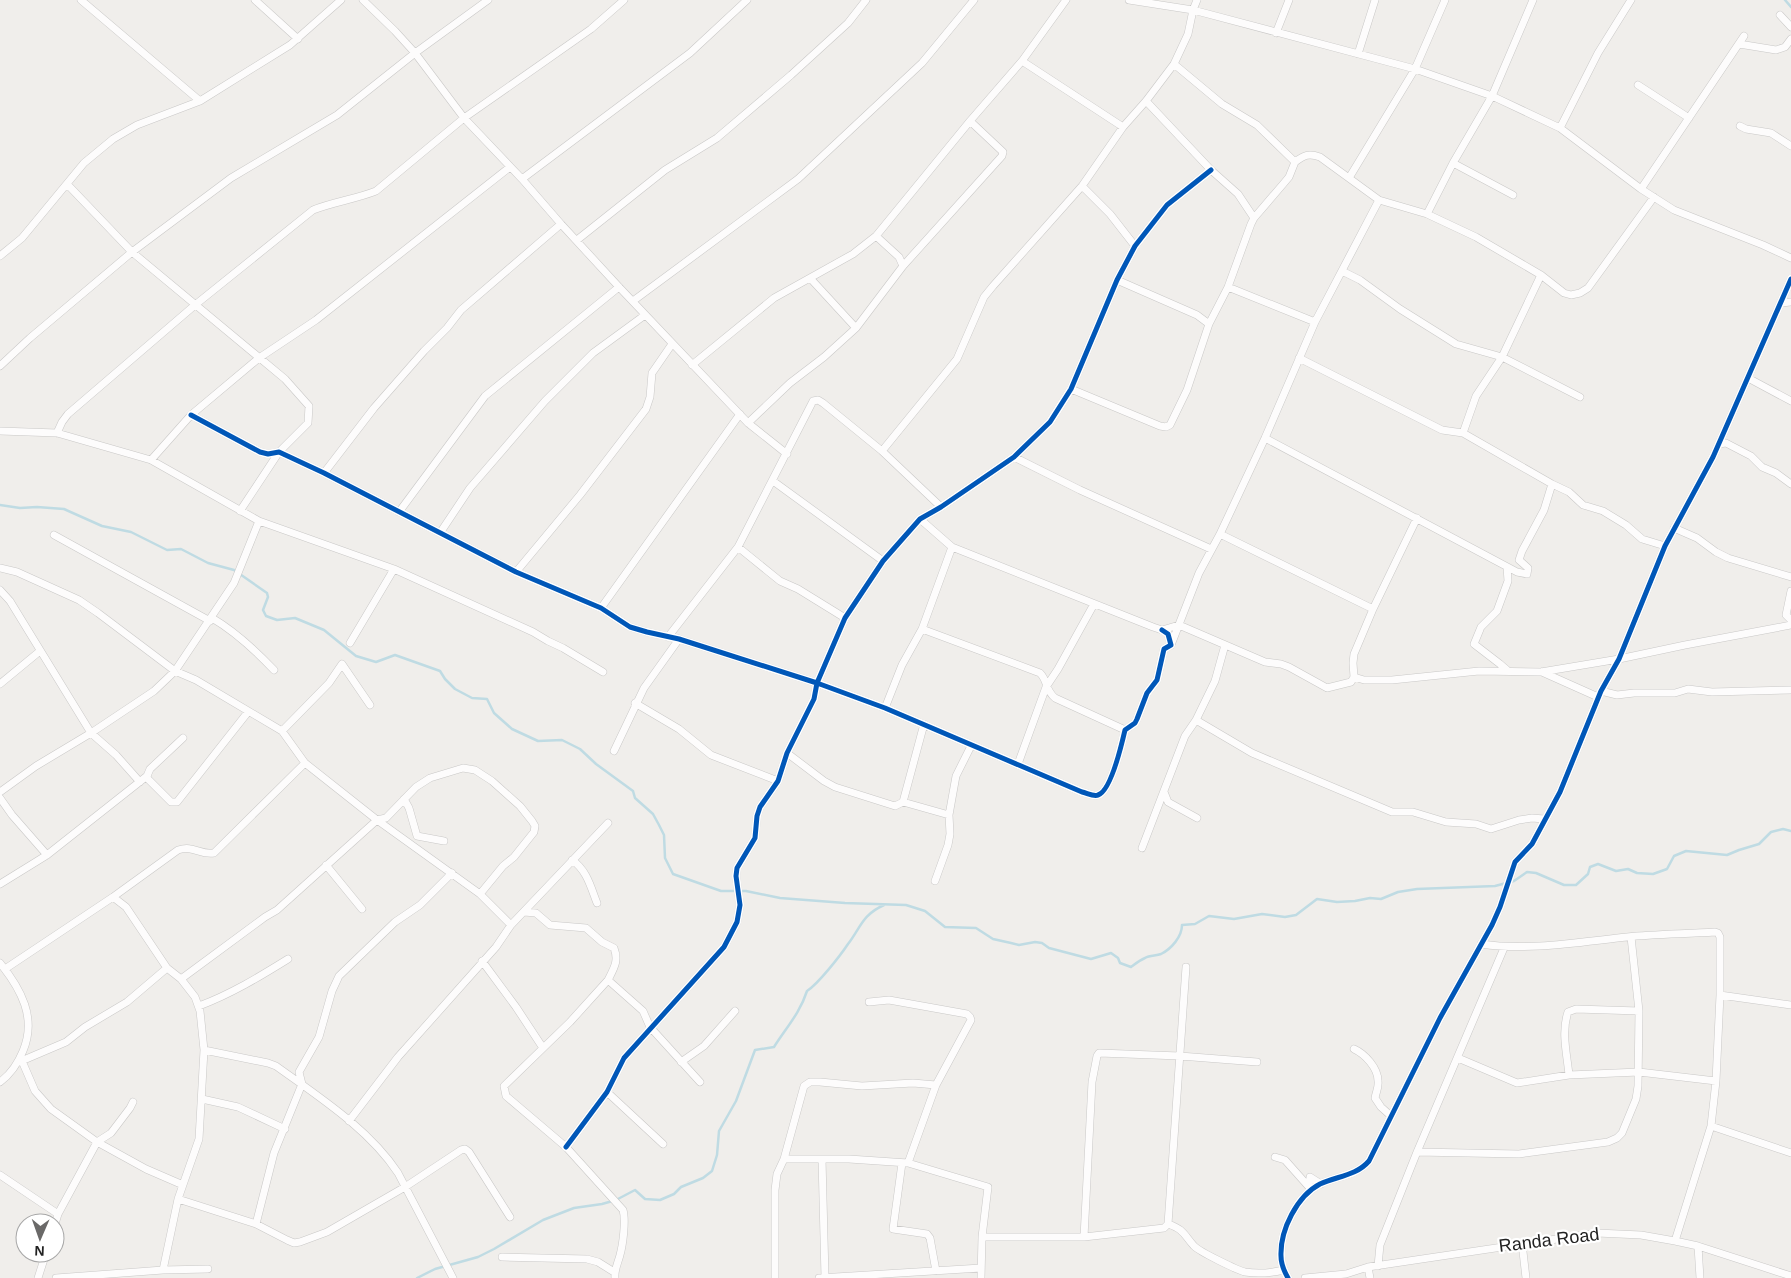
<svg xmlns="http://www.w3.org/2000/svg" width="1791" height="1278" font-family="Helvetica,sans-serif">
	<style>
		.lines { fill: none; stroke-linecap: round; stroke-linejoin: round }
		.stream { stroke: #bfdbe3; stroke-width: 2.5 }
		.street-casing { stroke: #c9c8c7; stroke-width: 8 }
		.street { stroke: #fdfcfc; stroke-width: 7 }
		.cycleway-casing { stroke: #fff; stroke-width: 8 }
		.cycleway { stroke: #0057b8; stroke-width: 5 }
		.labels { text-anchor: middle; stroke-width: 4.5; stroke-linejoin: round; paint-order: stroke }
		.street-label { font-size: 18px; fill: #222; stroke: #fff }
	</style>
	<rect width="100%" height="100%" fill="#f0eeeb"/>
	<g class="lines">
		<path class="stream" d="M1785 0 1791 7
			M0 505 20 508 37 507 64 509 102 526 131 532 167 550 181 549 208 563 234 570 267 593 268 597 263 610 266 616 277 620 295 618 324 630 356 656 376 662 395 655 440 671 445 679 455 689 472 698 487 699 494 713 512 729 538 741 562 740 580 749 596 764 633 791 635 798 653 814 659 825 664 835 665 858 673 874 721 891H746L780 898 845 903 906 905 925 911 945 927 976 928 993 939 1011 943 1019 945 1035 942 1042 943 1049 948 1091 959 1111 953 1118 958 1120 963 1131 967C1135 964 1140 960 1145 958 1150 955 1156 956 1161 954 1171 949 1182 937 1182 925L1195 924 1209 916 1234 919 1262 914 1285 917 1296 915 1317 899 1337 902 1355 901 1370 898 1381 899 1398 892 1417 889 1495 886 1514 881 1527 872 1536 873 1564 885H1576L1588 874 1590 867 1598 864 1616 871 1628 869 1637 873 1653 874 1667 869 1674 856 1686 851 1727 855 1739 850 1759 844 1771 832 1783 829 1791 831
			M417 1278 435 1269 478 1257 494 1249 543 1220 574 1208 602 1204 616 1200 635 1190 645 1199 660 1200 674 1194 681 1187 703 1178 712 1171 717 1155 719 1131 736 1101 755 1050 774 1047C786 1028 800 1013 807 991 818 984 840 956 848 944 861 927 862 915 884 905"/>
		<g class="street-casing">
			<path id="street" d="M81 0 200 101
				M255 0 298 39
				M363 0 395 31 415 53 464 118 522 179 561 224 619 287 748 423 787 454
				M1129 0 1193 10 1415 69 1492 96 1560 128 1641 189 1674 210 1763 245 1791 258
				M1780 15 1791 27
				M1276 33 1289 0
				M1739 44 1776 50 1785 47 1791 39
				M1358 54 1375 0
				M1022 61 1123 127
				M1174 64 1222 104 1257 125 1295 162C1304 155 1309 153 1320 157L1379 200 1427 214 1476 237 1541 275 1564 293 1571 295 1580 293 1588 288 1654 197
				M1638 85 1689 118
				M1146 101 1211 170 1238 194 1254 218
				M1740 126 1746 129 1771 133 1791 146
				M1560 128 1598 53 1631 0
				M1453 163 1513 195
				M1349 178 1415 69 1445 0
				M522 179 690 53 747 0
				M67 184 132 252 285 379 309 406 308 423 279 452 240 511
				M1082 186 1110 214 1135 246
				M1641 189 1744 36
				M1427 214 1453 163 1492 96 1533 0
				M876 236 899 257 903 266
				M577 240 665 170 717 138 791 75 848 23 866 0
				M0 256 22 238 84 163 113 139 137 125 200 101 290 45 341 0
				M1342 271 1360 280 1400 309 1456 344 1502 357 1580 397
				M810 278 856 328
				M1117 280 1197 315 1209 324
				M1228 287 1315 322
				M633 301 798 179 922 63 974 0
				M1781 303 1791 302
				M1299 358 1442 430 1463 433 1552 484 1569 492 1583 505 1603 511 1626 525 1642 539 1665 546
				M692 365 774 298 853 254 876 236 970 121 1022 61 1066 0
				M0 366 30 338 132 252 231 178 337 115 415 53 488 0
				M1748 378 1791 401
				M1071 389 1160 426 1166 427 1170 425 1187 390 1209 324 1228 287 1251 224 1254 218 1284 183 1289 177 1295 162
				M191 415 260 452 268 454 279 452 324 473 516 572 601 608 630 627 647 632 679 639 817 683 885 708 1082 792C1087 793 1094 797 1098 795 1111 791 1122 743 1125 730L1135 723 1137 719 1147 693 1157 680 1164 649 1171 645 1168 634 1162 630
				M748 423 790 383 824 357 856 328 903 266 1002 156 1003 152 970 121
				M0 431 57 433 151 460 259 521 394 569 533 632 548 641 563 648 603 672
				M57 433 62 422 68 414 195 305 313 210C333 202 356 199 376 191L464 118 591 29 624 0
				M1463 433 1476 396 1502 357 1541 275
				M1265 438 1517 572 1527 574 1528 568 1519 560 1522 551 1544 510 1552 484
				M1719 444 1726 443 1751 456 1762 467 1776 473 1791 484
				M882 451 957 359 984 297 993 286 1082 186 1123 127 1146 101 1174 64 1188 34 1193 10 1197 0
				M1014 457 1080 490 1211 549
				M151 460 191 415 259 358 316 320 510 167
				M324 473 374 408 424 351 447 328 461 310 561 224
				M773 481 883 561
				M399 512 485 396 619 287
				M920 519 952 547 1153 627 1162 630 1179 625 1265 662 1281 664 1289 667 1327 688 1351 682 1354 677
				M1674 528 1697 538 1716 552 1728 558 1791 577
				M440 533 470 488 545 401 593 353 645 315
				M1220 534 1373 609
				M54 535 210 621
				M738 547 780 581 798 589 845 618
				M952 547 922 629 1040 673C1048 681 1045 690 1055 698L1125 730
				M0 568 17 572 79 600 98 613 175 671 196 680 282 731 305 763 377 820 480 894 511 925
				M516 572 580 495 646 409 650 397 652 373 672 344
				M0 590 10 601 91 733 116 755 140 782
				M1791 591 1786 615 1791 620
				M601 608 740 414
				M212 618C236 632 255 650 274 670
				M668 637 738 547 813 401 818 400 823 403 882 451 941 507
				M350 643 394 569
				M1171 645 1199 573 1220 534 1265 438 1315 322 1379 200
				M1507 670 1500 664 1474 644 1481 627 1497 611 1508 581 1507 567
				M1542 672 1598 697
				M1354 677 1364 680H1392L1479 671 1541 672 1619 659 1685 645 1791 625
				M1354 677 1353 663 1354 654 1373 609 1417 518
				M0 684 40 651
				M1601 691 1617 695 1634 693H1675L1688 689 1712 692 1791 690
				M635 703 679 729 711 755 778 781
				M885 708 902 665 922 629
				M1196 720 1252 753 1392 812H1413L1446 822 1476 824 1491 829 1519 820 1532 818 1544 819
				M282 731 329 683 342 664 370 705
				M614 751 644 688 679 639
				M787 753 824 781 835 787 895 806 903 802 924 724
				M1018 764 1046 687 1058 669 1094 604
				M147 776 150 769 183 738
				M0 792 36 766 91 733 154 691 175 671 234 583 259 521
				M1164 792 1168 802 1197 818
				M0 798 12 815 47 855
				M404 799 409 808 417 836 444 841
				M903 802 949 815
				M1142 848 1185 736 1196 720 1215 681 1225 645
				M572 860C587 870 591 888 597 903
				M326 865 362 909
				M935 881 948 845 950 834 949 815 956 776 971 746
				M0 884 47 855 147 776 148 779 171 802H177L248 712
				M113 897 126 907 167 968 181 979 195 997 200 1011 204 1050 199 1139 178 1199 163 1270
				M524 912 536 913 550 925 586 928 602 942 614 948C619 961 614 968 608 980
				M1481 944C1529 951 1579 942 1627 937 1656 934 1686 934 1715 932L1718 933 1720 937V995L1716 1081 1711 1126 1675 1241
				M482 961 516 1007 543 1048
				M0 963C21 989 37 1018 23 1051 18 1063 11 1074 0 1082
				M5 969 113 897 178 850C194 845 199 855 214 853L305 763
				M181 979 265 917 277 910 377 820 386 818 416 787 430 778 463 768 475 770 492 781 520 806 532 821 535 826 534 832 514 857 503 866 480 894
				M1720 995 1791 1005
				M869 1002 889 1000 967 1014 970 1017 971 1020 936 1085 908 1163
				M199 1006C231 994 259 977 288 959
				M1354 1049C1365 1054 1378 1068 1378 1081 1379 1087 1376 1092 1375 1098L1381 1107 1391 1116
				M204 1050 268 1063 276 1066C319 1097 369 1129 398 1173L453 1278
				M1458 1058 1517 1083 1569 1075 1639 1072 1716 1081
				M22 1061 35 1091 51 1109 97 1142 146 1169 183 1185
				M19 1062 66 1042 85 1027 127 1002 167 968
				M681 1062 704 1046 735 1011
				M1569 1075C1567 1054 1561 1032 1568 1012L1576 1009 1639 1011
				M607 1092 663 1144
				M202 1099 238 1107 285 1129
				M349 1121 398 1057 496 947 511 925 608 823
				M1711 1126 1791 1153
				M566 1147 607 1092 624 1058 724 947 737 922 740 905 736 876 737 868 755 838 757 816 760 807 778 781 787 753 814 699 817 683 845 618 883 561 920 519 941 507 1014 457 1050 422 1071 389 1117 280 1135 246 1167 205 1211 170
				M1417 1152 1519 1154 1608 1142 1617 1138 1622 1133 1636 1099 1638 1086 1639 1011 1631 937
				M1275 1157 1285 1160 1309 1187 1310 1177 1321 1184
				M784 1159H849L908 1163 988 1187 982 1237 981 1278
				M822 1159 825 1277
				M902 1163 893 1229 927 1234 930 1238 936 1271
				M0 1175 58 1214
				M178 1199 256 1224 287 1240 294 1243 300 1242 327 1232 405 1187 461 1150 465 1149 469 1152 510 1217
				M55 1224 58 1214 97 1142 111 1133 130 1108 133 1102
				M256 1224 274 1153 302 1084 299 1072 319 1037 332 991 339 976 395 922 420 905 452 873
				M1168 1224C1185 1230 1183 1234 1194 1246 1200 1252 1237 1270 1245 1272 1258 1274 1271 1273 1284 1270
				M982 1237H1084L1164 1228 1168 1224 1186 967
				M1084 1237 1092 1082 1097 1056 1099 1053 1180 1056 1257 1062
				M1522 1243 1526 1278
				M1698 1246 1700 1278
				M502 1257 587 1259 598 1262 614 1272
				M1378 1266 1380 1245 1417 1152 1504 948
				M1368 1267 1370 1278
				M38 1278 46 1253
				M56 1278 163 1270 208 1269
				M615 1278C614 1270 618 1263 620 1255 623 1244 626 1220 623 1210L566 1147 506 1096 504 1086 570 1022 608 980 643 1011 650 1027 700 1082
				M775 1278V1190L777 1174 784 1159 804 1086 810 1082H820L862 1086 913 1083 936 1085
				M819 1278 981 1268
				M1288 1278C1284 1271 1281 1264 1281 1256 1280 1230 1297 1196 1320 1184 1337 1176 1356 1176 1369 1161L1440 1018 1492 925 1500 907 1515 862 1532 844 1560 792 1601 691 1619 659 1665 546 1713 457 1791 279
				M1305 1278 1346 1274 1368 1267 1597 1233 1641 1235 1675 1241 1698 1246 1791 1276"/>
		</g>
		<use href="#street" class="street"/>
		<g class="cycleway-casing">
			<path id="cycleway" d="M191 415 260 452 268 454 279 452 324 473 516 572 601 608 630 627 647 632 679 639 817 683 885 708 1082 792C1087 793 1094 797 1098 795 1111 791 1122 743 1125 730L1135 723 1137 719 1147 693 1157 680 1164 649 1171 645 1168 634 1162 630
				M566 1147 607 1092 624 1058 724 947 737 922 740 905 736 876 737 868 755 838 757 816 760 807 778 781 787 753 814 699 817 683 845 618 883 561 920 519 941 507 1014 457 1050 422 1071 389 1117 280 1135 246 1167 205 1211 170
				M1288 1278C1284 1271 1281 1264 1281 1256 1280 1230 1297 1196 1320 1184 1337 1176 1356 1176 1369 1161L1440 1018 1492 925 1500 907 1515 862 1532 844 1560 792 1601 691 1619 659 1665 546 1713 457 1791 279"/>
		</g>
		<use href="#cycleway" class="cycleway"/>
	</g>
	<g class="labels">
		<g class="street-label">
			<text transform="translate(1549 1240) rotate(-7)" y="6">Randa Road</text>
		</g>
	</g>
	<g transform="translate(40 1238) rotate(182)"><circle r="24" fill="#ffffff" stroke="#a7a7a7"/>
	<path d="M0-4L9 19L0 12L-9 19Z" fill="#6a6968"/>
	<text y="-8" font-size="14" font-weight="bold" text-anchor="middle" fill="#222222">N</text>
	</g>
</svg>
